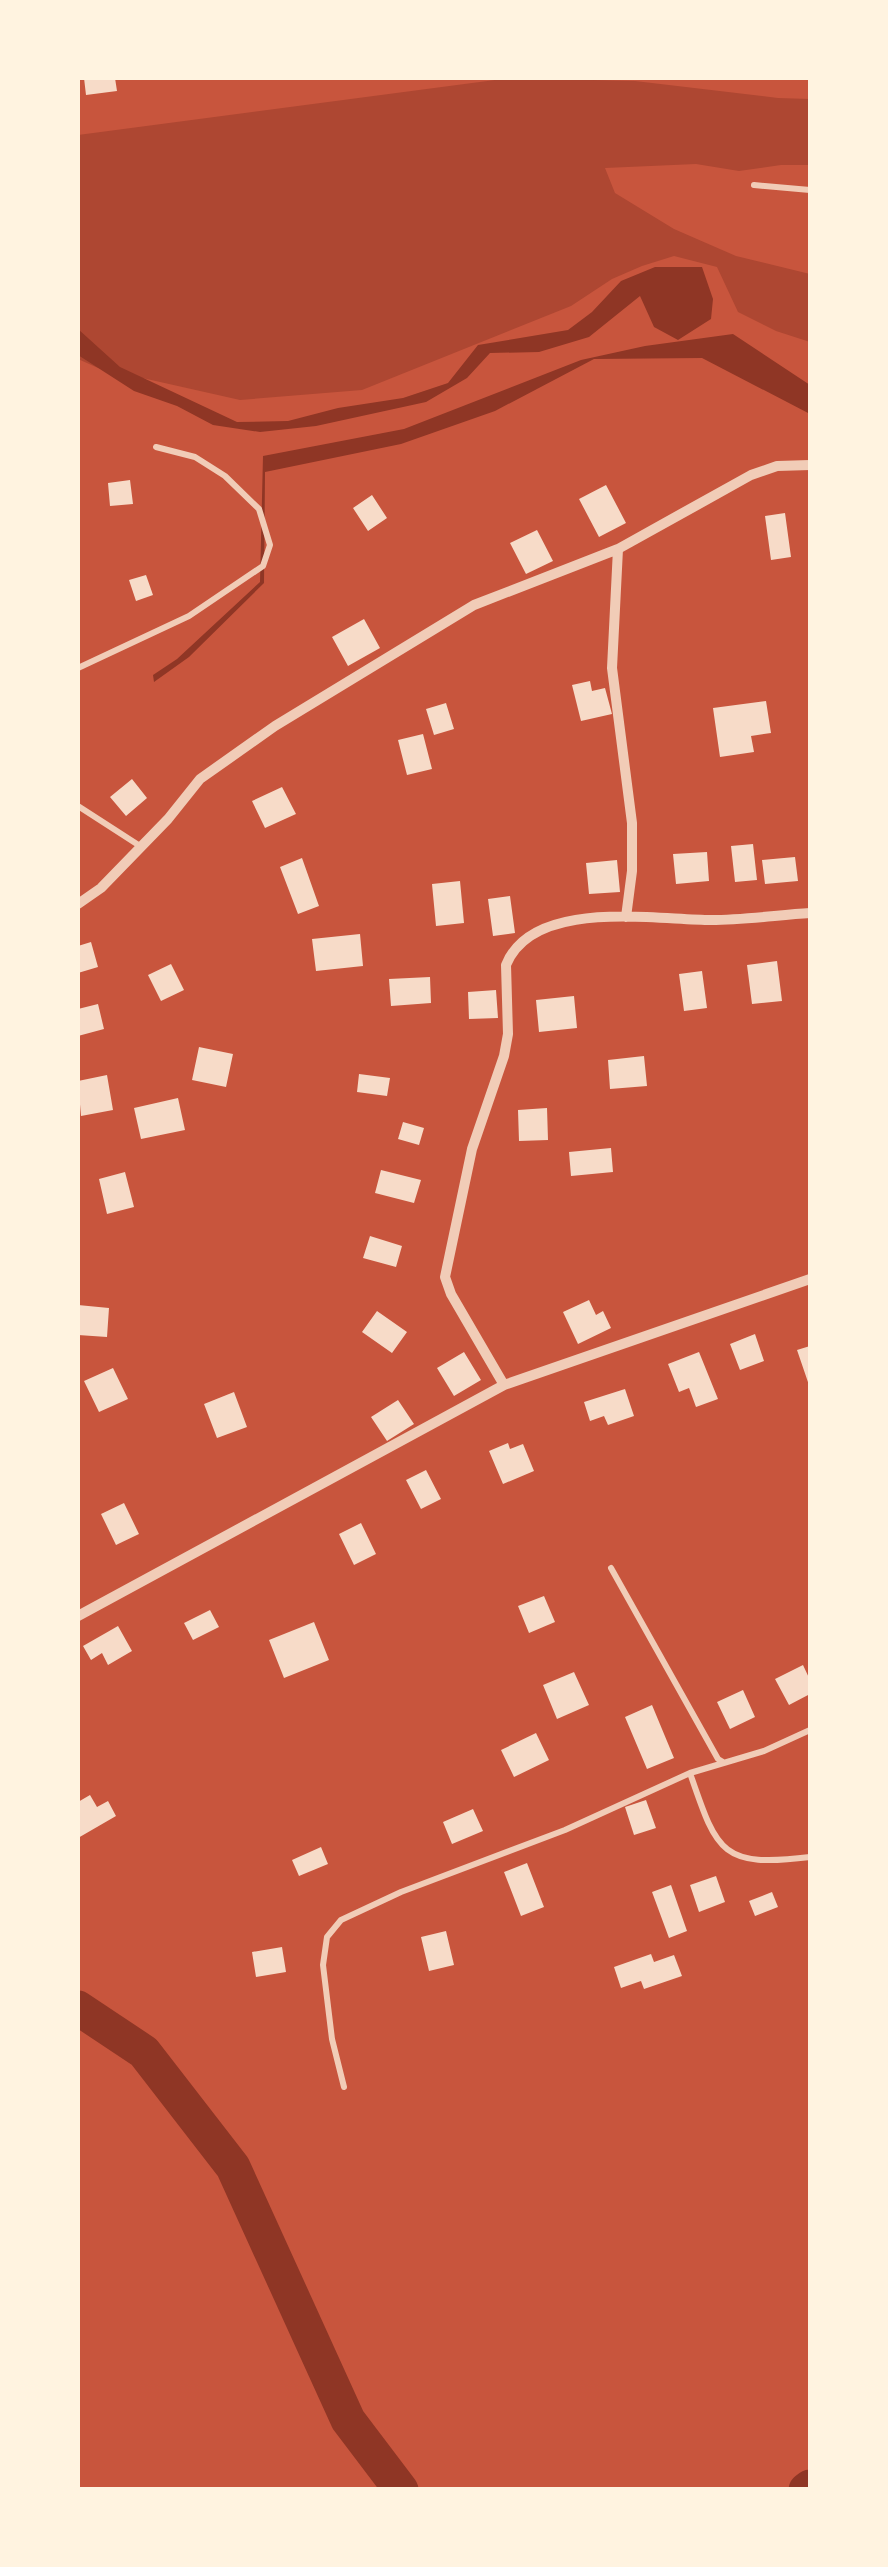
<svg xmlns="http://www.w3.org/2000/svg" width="888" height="2567" font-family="'Exo 2',sans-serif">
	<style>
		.green { fill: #ae4732 }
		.water { fill: #8f3625 }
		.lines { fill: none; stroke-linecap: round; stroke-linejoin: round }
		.river { stroke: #8f3625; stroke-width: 35 }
		.building { fill: #f7dbc8 }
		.service { stroke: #f1ccb7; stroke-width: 6 }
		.minor { stroke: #f1ccb7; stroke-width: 10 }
	</style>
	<rect width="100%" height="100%" fill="#c8553d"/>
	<path class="green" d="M510 78 635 81 778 98 810 99V165H781L739 171 696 164 605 168 615 193 674 229 736 256 810 274V342L776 331 738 312 717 267 674 256 642 266 612 279 571 306 362 390 240 400 98 368 78 359V135Z"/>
	<path class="water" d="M655 267H702L713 299 711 319 678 340 654 327 640 296 589 337 539 352 490 353 467 378 426 402 316 426 260 432 213 425 177 406 134 391 78 355V329L120 367 237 422 288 421 338 408 403 398 448 383 478 345 568 330 592 312 621 281Z
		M733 334 810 385V414L702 358 594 359 495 411 401 444 265 472 264 583 189 657 154 682 153 675 177 659 260 582 263 456 404 429 581 360 645 346Z"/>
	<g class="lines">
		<path class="river" d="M78 2008 144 2052 233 2167 348 2420 401 2490
			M806 2490 810 2487"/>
	</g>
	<path class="building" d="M84 78H115L117 91 86 95Z
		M130 480 133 504 110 506 108 483Z
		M606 485 626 523 599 537 579 499Z
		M372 495 387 518 368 531 353 508Z
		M785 513 791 557 771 560 765 516Z
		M537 530 553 561 526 574 510 543Z
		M146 575 153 595 136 601 129 580Z
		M364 619 380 648 348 666 332 637Z
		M590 681 592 691 605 688 612 714 581 721 572 685Z
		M766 701 771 733 751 736 754 752 720 757 713 708Z
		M446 703 454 729 434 735 426 709Z
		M423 734 432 769 407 775 398 740Z
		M132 779 147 798 126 816 110 797Z
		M282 787 296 814 265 828 252 801Z
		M753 844 757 880 735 882 731 846Z
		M707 852 709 881 676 884 673 854Z
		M795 857 798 881 765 884 762 860Z
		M302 858 319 906 298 914 280 867Z
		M617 860 620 892 589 894 586 863Z
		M460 881 464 923 436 926 432 884Z
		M510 896 515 933 493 936 488 899Z
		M360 934 363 966 316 971 312 939Z
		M91 942 98 967 78 973V946Z
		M777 961 782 1001 752 1004 747 965Z
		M171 964 184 990 161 1001 148 975Z
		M702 971 707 1008 684 1011 679 974Z
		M430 977 431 1003 391 1006 389 979Z
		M496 990 498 1018 469 1019 468 992Z
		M574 996 577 1028 539 1032 536 1000Z
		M98 1004 104 1029 78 1036V1009Z
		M199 1047 233 1054 226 1087 192 1080Z
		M644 1056 647 1086 610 1089 608 1060Z
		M359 1074 390 1078 387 1096 357 1092Z
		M107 1075 113 1110 81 1116 78 1081Z
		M178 1098 185 1130 141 1139 134 1108Z
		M547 1108 548 1140 519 1141 518 1110Z
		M403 1122 424 1128 419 1145 398 1139Z
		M611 1148 613 1172 571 1176 569 1152Z
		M381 1170 421 1180 414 1203 375 1193Z
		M125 1172 134 1207 107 1214 99 1179Z
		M370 1236 402 1246 396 1267 363 1258Z
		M589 1300 596 1315 603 1311 611 1328 578 1344 563 1312Z
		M78 1305 109 1308 107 1337 78 1335Z
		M377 1311 407 1332 392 1353 362 1332Z
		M755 1334 764 1361 740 1370 730 1344Z
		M810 1346V1388L797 1350Z
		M464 1352 481 1380 454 1396 437 1368Z
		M699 1352 718 1399 696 1407 689 1388 679 1392 668 1364Z
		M113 1368 128 1399 99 1412 84 1381Z
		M625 1389 634 1416 608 1425 604 1416 590 1421 584 1402Z
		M234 1392 247 1427 217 1438 204 1404Z
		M398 1400 414 1424 387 1441 371 1417Z
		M508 1443 510 1449 523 1444 534 1471 503 1484 489 1451Z
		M426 1470 441 1499 421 1509 406 1480Z
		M124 1503 139 1534 116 1545 101 1514Z
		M361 1523 376 1554 354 1565 339 1534Z
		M544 1596 555 1622 529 1633 518 1606Z
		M210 1610 219 1627 193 1640 184 1623Z
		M314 1622 329 1660 284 1678 269 1640Z
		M118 1626 132 1651 108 1665 102 1653 91 1660 83 1646Z
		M803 1665 810 1680V1694L789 1705 775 1679Z
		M574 1672 589 1705 557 1719 543 1685Z
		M743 1690 755 1717 730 1729 717 1702Z
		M652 1705 674 1758 647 1769 625 1717Z
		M536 1733 549 1760 514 1777 501 1750Z
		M90 1795 97 1807 108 1801 116 1816 78 1838V1802Z
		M646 1800 656 1828 634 1835 625 1807Z
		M473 1809 483 1831 452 1844 443 1822Z
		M321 1847 328 1864 299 1876 292 1860Z
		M527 1863 544 1907 521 1916 504 1872Z
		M716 1876 725 1902 699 1912 690 1885Z
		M671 1885 687 1931 669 1938 652 1892Z
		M772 1892 778 1907 755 1916 749 1901Z
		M446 1931 454 1965 429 1971 421 1937Z
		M282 1947 286 1972 256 1977 252 1952Z
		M651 1954 654 1962 674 1955 682 1976 644 1989 641 1981 621 1988 614 1967Z"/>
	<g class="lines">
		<path class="service" d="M754 185 810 190
			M78 668 189 616 263 566 270 545 259 509 225 476 195 457 156 447
			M78 806 140 846
			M611 1568 718 1759 723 1762
			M690 1773C717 1852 721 1868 810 1857
			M344 2087 332 2039 323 1965 327 1937 341 1920 401 1892 565 1830 690 1773 764 1751 810 1730"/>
		<path class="minor" d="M618 549 612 668 632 823V871L626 917
			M78 904 101 888 168 819 200 779 275 726 474 605 618 549 751 475 777 466 810 465
			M504 1385 451 1294 445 1277 472 1149 504 1056 508 1034 506 965C533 898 654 920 711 920 744 920 778 915 810 913
			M78 1616 504 1385 810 1279"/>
	</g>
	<rect width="888" height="2567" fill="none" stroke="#fff3e0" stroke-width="160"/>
</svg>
